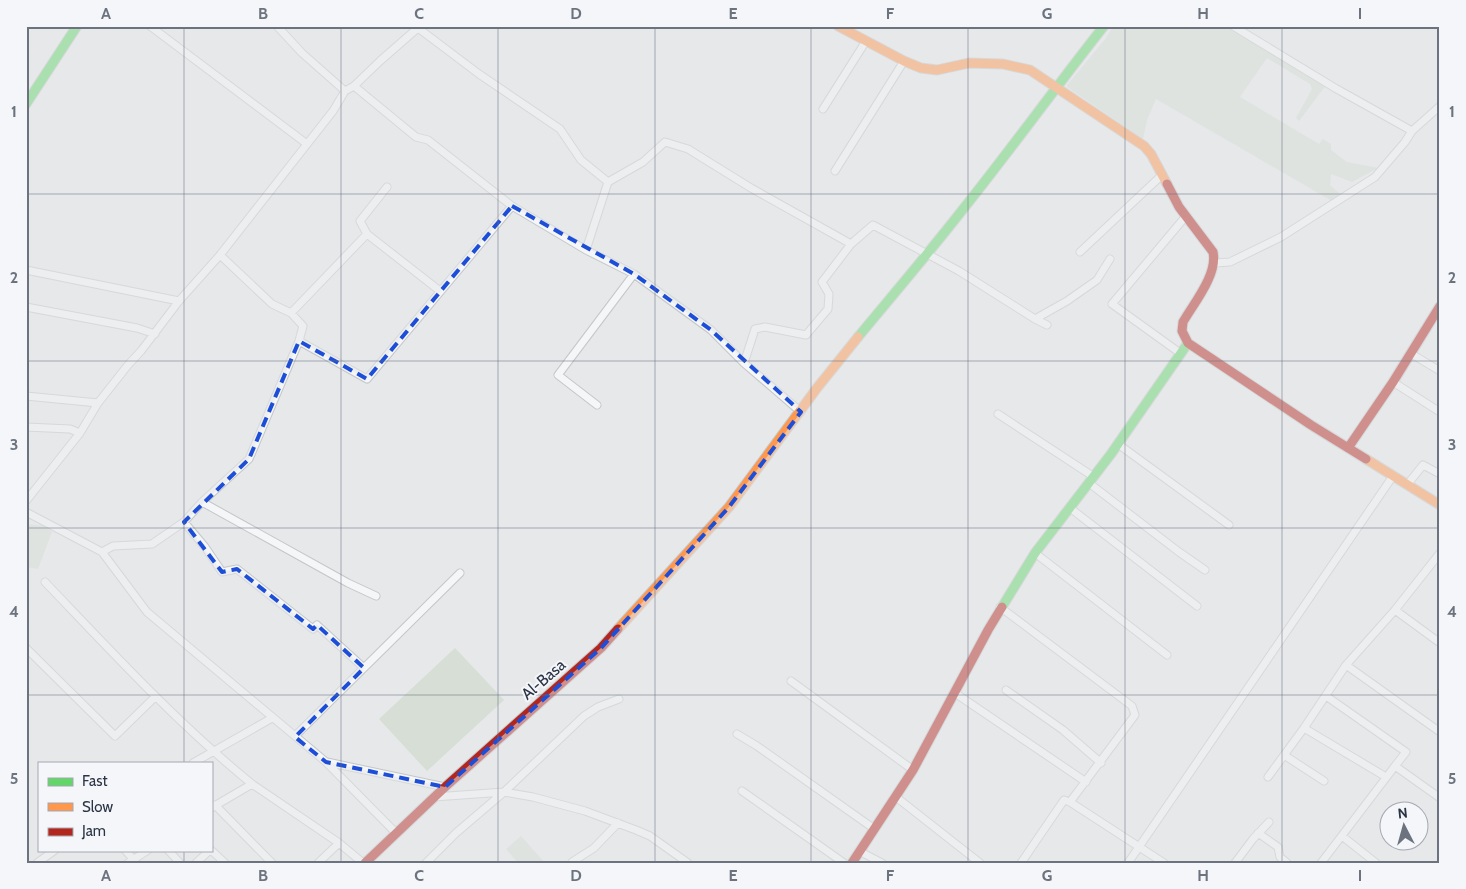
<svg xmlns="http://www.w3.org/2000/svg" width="1466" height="889" font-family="Cabin,sans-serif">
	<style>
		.green { fill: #d6ded6 }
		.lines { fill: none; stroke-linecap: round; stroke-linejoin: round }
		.street-casing { stroke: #c4c6c8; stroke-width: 9 }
		.fast-casing { stroke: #c4c6c8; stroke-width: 11 }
		.slow-casing { stroke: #c4c6c8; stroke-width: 11 }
		.jam-casing { stroke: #c4c6c8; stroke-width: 11 }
		.street { stroke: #f5f6f7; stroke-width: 7 }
		.fast { stroke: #63d668; stroke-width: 9 }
		.slow { stroke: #ff974d; stroke-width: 9 }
		.jam { stroke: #b3261e; stroke-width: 9 }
		.marked { fill: none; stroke: #1d4ed8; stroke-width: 4; stroke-dasharray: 10 6; stroke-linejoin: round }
		.grid { fill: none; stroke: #6c737f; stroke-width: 1; stroke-opacity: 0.55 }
		.labels { text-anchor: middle; stroke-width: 4; stroke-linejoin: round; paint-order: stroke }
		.street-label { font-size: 16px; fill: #2b3445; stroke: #f4f6f9 }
		.neatline { fill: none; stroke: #6c737f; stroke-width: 2 }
		.grid-label { font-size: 16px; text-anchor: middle; font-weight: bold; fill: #6c737f }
	</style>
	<rect width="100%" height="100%" fill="#e6e8ea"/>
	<path class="green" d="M1113 26H1228L1326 85 1299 121 1296 118 1312 89 1310 84 1267 58 1240 97 1319 144 1323 139 1331 144V150L1347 162 1378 168 1352 182 1331 174 1330 185 1340 194 1332 201 1156 99 1147 120 1143 139 1067 87V85L1106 38Z
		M26 524 43 526 52 532 38 569 26 567Z
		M455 648 504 700 427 771 379 719Z
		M521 836 545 863H518L506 849Z"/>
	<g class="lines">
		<g class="street-casing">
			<path id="street" d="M150 26 307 144
				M277 26 302 53 345 91
				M1233 26 1335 88 1412 131
				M418 28 479 74 560 129 581 160 608 182
				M354 86 416 137 428 140 512 206 586 250 634 274 711 330 744 363 801 412
				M823 109 866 41
				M835 171 904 61
				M367 234 440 291
				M586 250 608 182 643 162 665 142 688 149 751 188 851 244
				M1080 252 1162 175
				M1215 263 1230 262 1281 237 1375 177 1405 142 1412 131 1440 106
				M26 270 179 301
				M26 307 137 328 155 334
				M291 313 367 234 360 221 387 187
				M1035 319 1067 301 1097 280 1110 259
				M299 341 367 379 512 206
				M1180 353 1112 304 1186 216
				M1410 353 1440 371
				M744 363 755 329 765 327 806 335 828 309 829 294 822 282 851 244 873 225 959 271 1035 319 1047 325
				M1393 382 1440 412
				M26 396 98 403
				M597 405 558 375 634 274
				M998 414 1094 477
				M26 427 70 429 80 433
				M1118 444 1229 525
				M1089 483 1179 552 1205 570
				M1407 485 1423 465 1440 474
				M26 501 80 433 98 403 128 365 141 351 179 301 220 255 333 111 345 91 354 86 380 61 420 26
				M202 502 348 583 376 596
				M1070 508 1197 606
				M26 512 102 552 147 612 326 762 396 833
				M184 522 205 547 222 572 237 569 313 629 317 625 364 668
				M102 552 113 546 152 544 184 522 202 502 249 459 299 341 303 326 291 313 272 304 220 255
				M1035 553 1167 655
				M45 582C112 652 177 723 252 784
				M1000 607 1132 706 1135 715 1070 802
				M1395 610 1440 643
				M26 648 115 736 155 697
				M1346 665 1440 732
				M791 681 913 770
				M1006 690 1063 730 1101 763
				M955 693 1086 782
				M1326 696 1406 752 1395 766 1440 798
				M1304 728 1386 777
				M737 734 757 746 873 828
				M295 736 460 573
				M1284 755 1324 781
				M327 762 445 787
				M193 763 272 718
				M1268 777 1304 728 1346 665 1395 610 1440 553
				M742 791 844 863
				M434 797 504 792 533 797 585 811 636 830 650 836 688 863
				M896 797 980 863
				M215 805 272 863
				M211 808 252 784 339 843 363 863
				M1258 833 1278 847 1280 857 1287 863
				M1342 836 1376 863
				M125 850 135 861
				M168 850 180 863
				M211 850 225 863
				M859 851 882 863
				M572 862 594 848 618 823
				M37 863 55 850
				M128 863 148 850
				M196 863 210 850
				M318 863 339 843
				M426 863 456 833 504 792 584 716 598 707 619 699
				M1021 863 1064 800 1070 802 1164 863
				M1128 863 1393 476
				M1235 863 1253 839 1269 822
				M1321 863 1395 766"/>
		</g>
		<g class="fast-casing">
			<path id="fast" d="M26 104 77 26
				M858 337C892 296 927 255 960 213 1009 152 1055 88 1104 26
				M1002 607 1035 553 1111 454 1188 343"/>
		</g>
		<g class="slow-casing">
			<path id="slow" d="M838 26 904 61 921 68 937 70 969 63 1003 64 1030 70 1144 146 1151 154 1167 184
				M1366 459 1440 505
				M618 629 729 507 817 388 858 337"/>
		</g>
		<g class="jam-casing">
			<path id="jam" d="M1167 184 1179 207 1213 252C1218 274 1194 303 1183 322L1182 331 1188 343 1311 425 1366 459
				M1348 448 1393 382 1440 306
				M365 863 445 787 601 648 618 629
				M852 863 913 770 988 630 1002 607"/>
		</g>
		<use href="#street" class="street"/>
		<use href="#fast" class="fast"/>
		<use href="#slow" class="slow"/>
		<use href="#jam" class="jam"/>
	</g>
	<path d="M0 0H1466V889H0ZM512 206 634 274 711 330 801 412 729 507 601 648 445 787 326 762 295 737 364 668 317 625 313 629 237 569 222 572 184 522 249 459 299 341 367 379Z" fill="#e6e8ea" fill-opacity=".55" fill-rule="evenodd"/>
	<path class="marked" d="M512 206 634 274 711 330 801 412 729 507 601 648 445 787 326 762 295 737 364 668 317 625 313 629 237 569 222 572 184 522 249 459 299 341 367 379Z"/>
	<path class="grid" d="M184 26V763M341 26V863M498 26V863M655 26V863M811 26V863M968 26V863M1125 26V863M1282 26V863M26 194H1440M26 361H1440M26 528H1440M26 695H1440M184 850V863"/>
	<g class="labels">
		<g class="street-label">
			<text transform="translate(543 679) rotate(-41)" y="6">Al-Basa</text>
		</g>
	</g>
	<rect width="1466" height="889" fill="none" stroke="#f4f6f9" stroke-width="55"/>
	<rect x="38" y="762" width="175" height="90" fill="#f4f6f9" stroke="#a4a8b1"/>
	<rect x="48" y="778" width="25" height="8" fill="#63d668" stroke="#a4a8b1"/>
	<text x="82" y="786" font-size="15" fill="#2b3445">Fast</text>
	<rect x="48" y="803" width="25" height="8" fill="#ff974d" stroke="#a4a8b1"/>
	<text x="82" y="812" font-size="15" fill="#2b3445">Slow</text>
	<rect x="48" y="828" width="25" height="8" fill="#b3261e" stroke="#a4a8b1"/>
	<text x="82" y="836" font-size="15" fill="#2b3445">Jam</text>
	<g transform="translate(1404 826) rotate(354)"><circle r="24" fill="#f4f6f9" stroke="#a4a8b1"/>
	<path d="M0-4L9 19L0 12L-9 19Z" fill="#6c737f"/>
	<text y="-8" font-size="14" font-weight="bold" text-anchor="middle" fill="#2b3445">N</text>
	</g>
	<rect x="28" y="28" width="1410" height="834" class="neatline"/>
	<g class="grid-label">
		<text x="106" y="19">A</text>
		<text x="263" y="19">B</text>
		<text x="419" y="19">C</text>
		<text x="576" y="19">D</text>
		<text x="733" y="19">E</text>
		<text x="890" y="19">F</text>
		<text x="1047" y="19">G</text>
		<text x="1203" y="19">H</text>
		<text x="1360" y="19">I</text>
		<text x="14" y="117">1</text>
		<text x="1452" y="117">1</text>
		<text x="14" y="283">2</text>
		<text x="1452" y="283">2</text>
		<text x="14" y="450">3</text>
		<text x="1452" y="450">3</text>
		<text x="14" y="617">4</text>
		<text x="1452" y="617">4</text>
		<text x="14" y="784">5</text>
		<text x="1452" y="784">5</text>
		<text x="106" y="881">A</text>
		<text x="263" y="881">B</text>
		<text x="419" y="881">C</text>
		<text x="576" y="881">D</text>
		<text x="733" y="881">E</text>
		<text x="890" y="881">F</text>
		<text x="1047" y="881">G</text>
		<text x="1203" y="881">H</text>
		<text x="1360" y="881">I</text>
	</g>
</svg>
